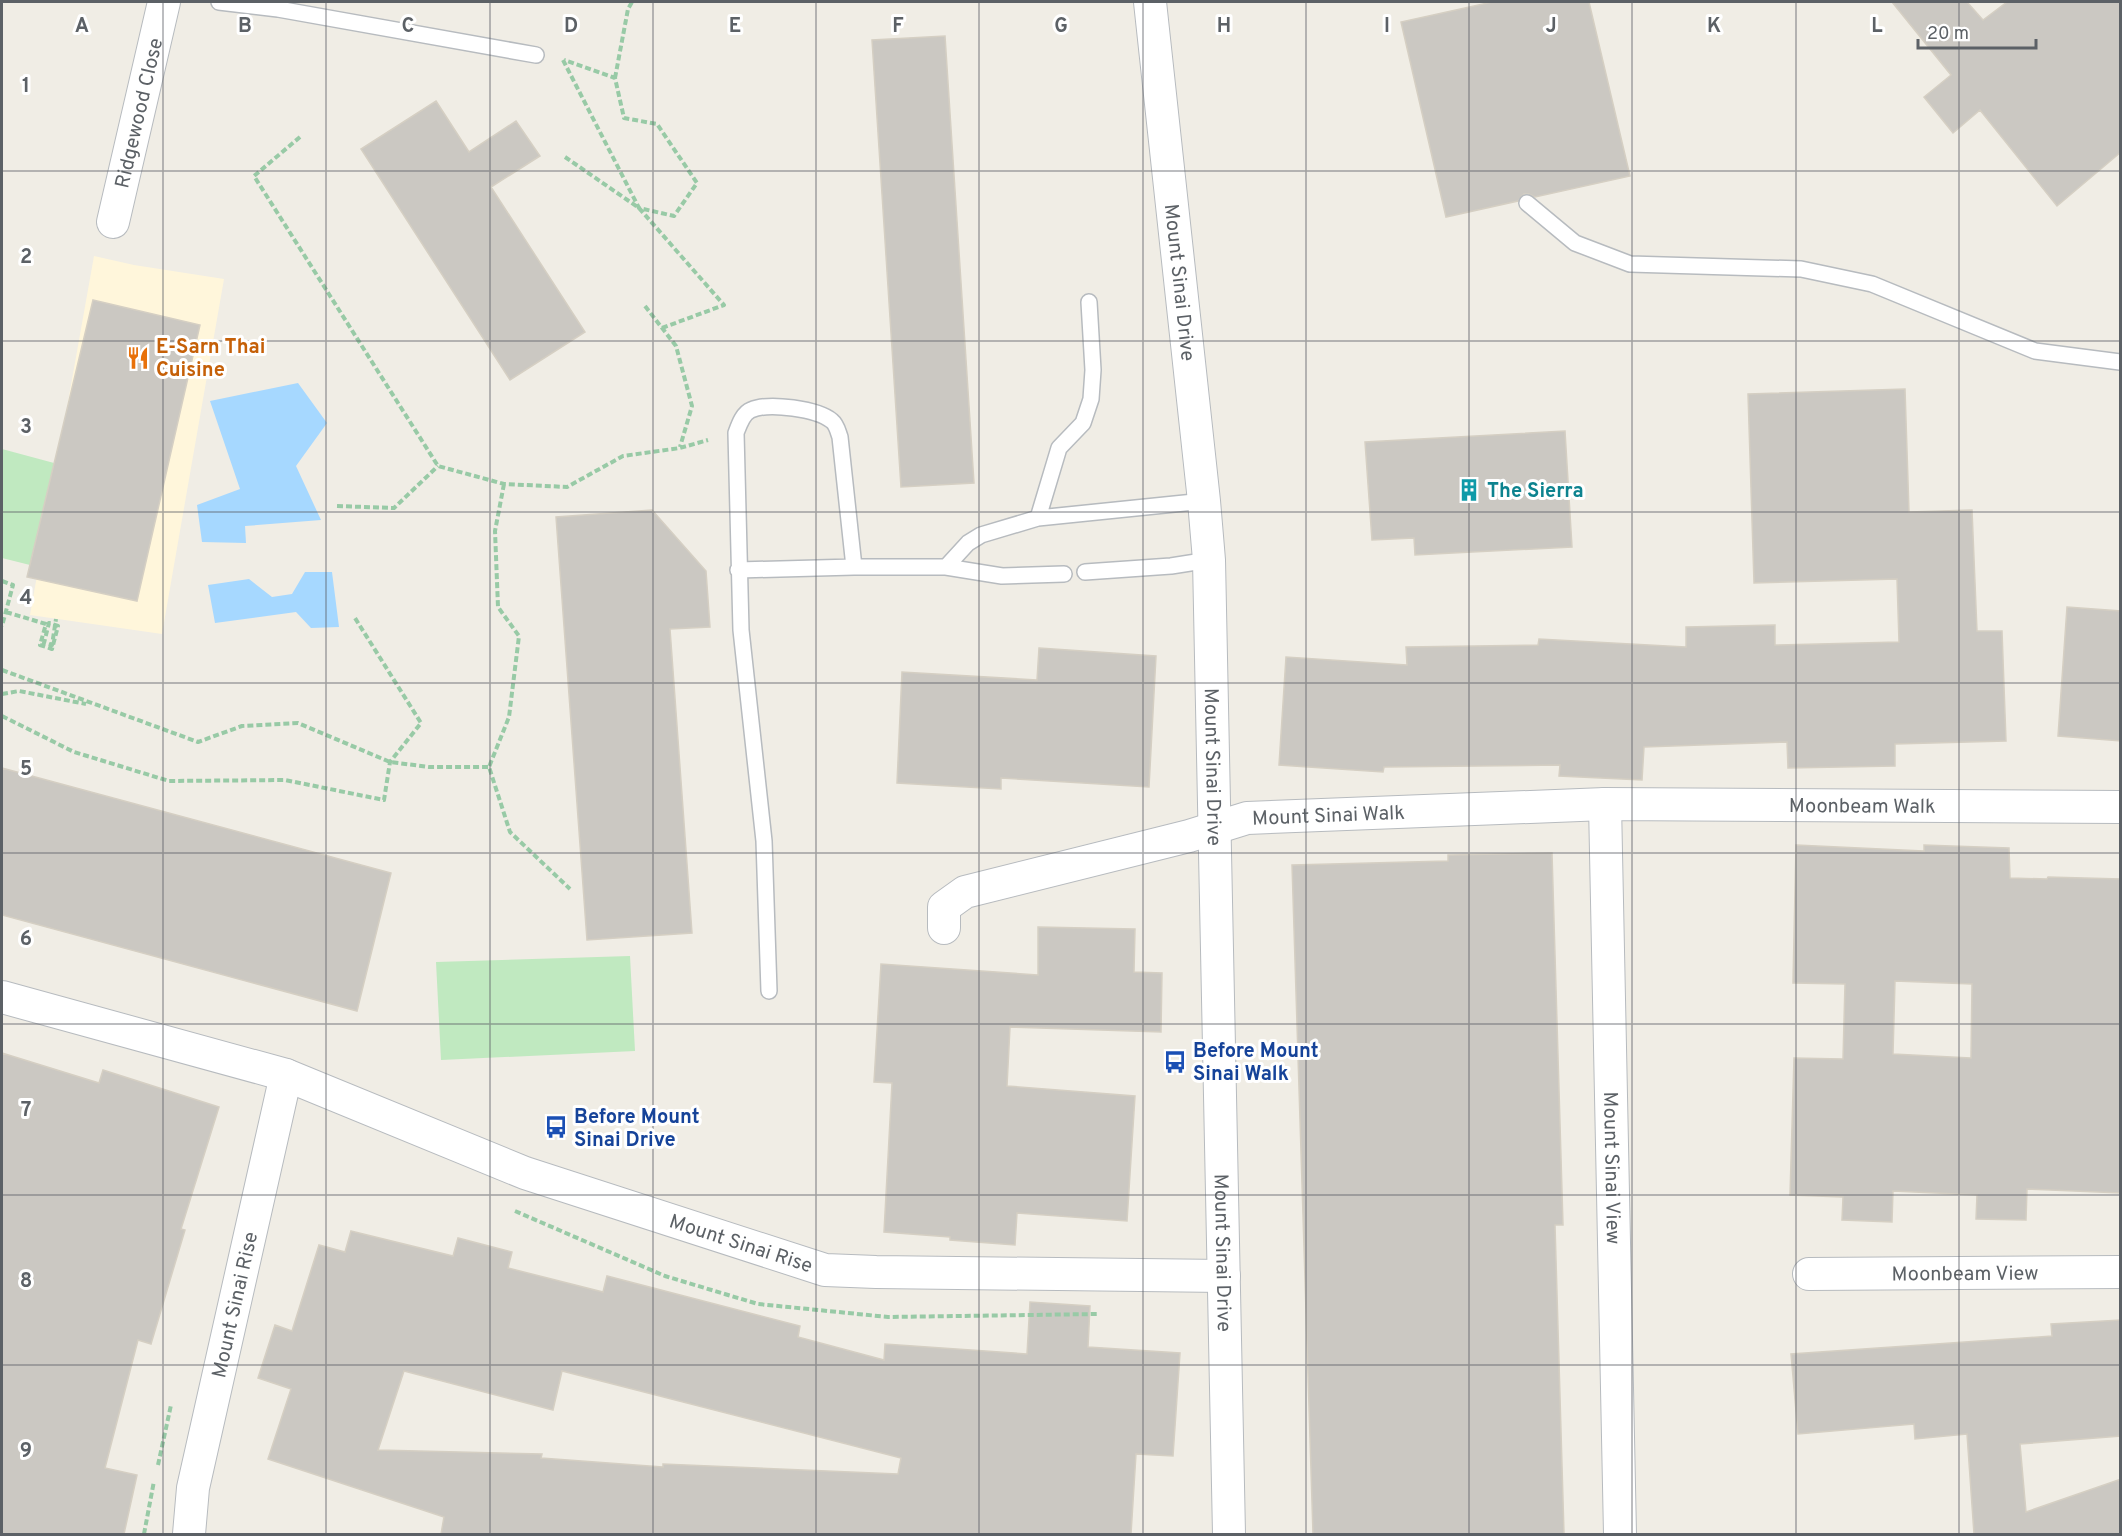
<svg xmlns="http://www.w3.org/2000/svg" width="2122" height="1536" font-family="Overpass,sans-serif">
	<style>
		.commercial { fill: #fff6db }
		.green { fill: #c0e9c0 }
		.water { fill: #a6d8ff }
		.building { fill: #cbc8c2; stroke: #d5cfc3; stroke-width: 1.5; fill-rule: evenodd }
		.lines { fill: none; stroke-linecap: round; stroke-linejoin: round }
		.lane-casing { stroke: #b7bbbf; stroke-width: 18 }
		.street-casing { stroke: #b7bbbf; stroke-width: 34 }
		.path { stroke: #98caa6; stroke-width: 4; stroke-dasharray: 6 3; stroke-linecap: butt }
		.lane { stroke: #fff; stroke-width: 15 }
		.street { stroke: #fff; stroke-width: 32 }
		.grid { fill: none; stroke: #5c6166; stroke-width: 1.5; stroke-opacity: 0.55 }
		.labels { text-anchor: middle; stroke-width: 6; stroke-linejoin: round; paint-order: stroke }
		.street-label { font-size: 20px; fill: #5c6166; stroke: #fff }
		.food-label { font-size: 20px; font-weight: bold; fill: #c56008; stroke: #fff; text-anchor: start }
		.culture-label { font-size: 20px; font-weight: bold; fill: #0d838f; stroke: #fff; text-anchor: start }
		.transit-label { font-size: 20px; font-weight: bold; fill: #164399; stroke: #fff; text-anchor: start }
		.grid-label { font-size: 20px; text-anchor: middle; font-weight: bold; fill: #5c6166; stroke: #fff; stroke-width: 6; stroke-linejoin: round; paint-order: stroke }
	</style>
	<rect width="100%" height="100%" fill="#f0ede5"/>
	<path class="commercial" d="M94 256 134 265 224 279 162 634 30 615Z"/>
	<path class="green" d="M2 449 54 463 30 565 2 558Z
		M630 956 635 1051 441 1060 436 962Z"/>
	<path class="water" d="M298 383 327 423 296 466 321 520 245 526 246 543 202 542 197 505 240 489 210 401Z
		M305 572H332L339 627 311 628 296 612 215 623 208 585 249 579 272 597 292 594Z"/>
	<path class="building" d="M1492 2H1589L1630 176 1535 197 1529 194H1524L1518 201 1446 217 1401 22Z
		M1892 2H1967L1983 20 2007 2H2121V152L2057 206 1980 110 1953 133 1924 97 1951 75Z
		M945 36 974 483 901 487 872 40Z
		M436 101 469 152 516 121 540 156 491 187 585 332 510 380 361 149Z
		M93 300 200 325 137 601 27 577Z
		M1905 389 1909 512 1972 510 1977 631H2002L2006 741 1895 744V766L1788 768 1787 742 1644 747 1642 780 1559 776 1560 765 1384 767 1383 772 1279 765 1286 657 1407 665 1406 647 1538 645 1539 639 1686 647V627L1775 625V645L1899 642 1897 579 1754 583 1748 394Z
		M1565 431 1572 547 1415 555 1414 538 1372 540 1365 442Z
		M652 510 706 571 710 627 670 629 692 933 587 940 556 517Z
		M2067 607 2121 611V741L2058 736Z
		M1039 648 1156 656 1149 787 1001 778V789L897 783 902 672 1037 680Z
		M2 768 391 873 357 1011 2 915Z
		M1796 845 1924 851V845L2009 848 2010 878 2047 879 2048 877 2121 879V1193L2027 1189 2026 1220 1976 1219 1977 1195 1893 1191 1892 1222 1842 1220 1843 1197 1790 1195 1794 1058 1843 1059 1845 984 1793 983ZM1895 981 1972 984 1971 1058 1893 1054Z
		M1552 853 1563 1225H1555L1564 1534H1313L1292 865 1448 861V855Z
		M1038 927 1135 929 1134 972 1162 973 1161 1032 1010 1027 1007 1086 1135 1096 1127 1221 1017 1213 1015 1245 950 1240V1237L884 1232 892 1083 874 1082 881 964 1038 975Z
		M2 1053 99 1083 103 1070 219 1107 181 1229 185 1230 151 1344 138 1340 105 1468 137 1475 124 1534H2Z
		M351 1231 453 1256 458 1238 512 1252 508 1268 603 1292 607 1276 800 1326 798 1337 884 1360 885 1344 1027 1354 1030 1302 1090 1306 1088 1347 1180 1353 1173 1456 1136 1454 1131 1534H441L444 1517 268 1459 291 1389 258 1378 275 1325 292 1331 319 1245 345 1252ZM404 1371 553 1410 562 1371 901 1458 898 1474 663 1464V1467L541 1458 542 1454 378 1450Z
		M2121 1320V1436L2020 1444 2026 1512 2121 1479V1534H1974L1967 1434 1915 1439 1914 1424 1798 1434 1791 1354 2052 1336 2051 1324Z"/>
	<g class="lines">
		<g class="lane-casing">
			<path id="lane" d="M219 2 278 9 536 55
				M1527 203 1575 243 1630 264 1801 269 1872 284 2035 351 2120 362
				M1038 518 1059 448 1083 423 1091 399 1093 370 1089 302
				M946 567 968 543 981 535 1038 518 1204 501
				M738 570 854 567H946L1002 576 1064 574
				M1085 572 1171 566 1209 560
				M769 991 764 841 741 630 736 433C739 425 743 413 751 410 769 402 818 409 832 421 837 425 838 432 840 437L854 567"/>
		</g>
		<g class="street-casing">
			<g id="street">
				<path id="s1" d="M1150 2 1204 501 1209 560 1229 1534"/>
				<path id="s2" d="M113 222 164 2"/>
				<path id="s3" d="M1605 804 1620 1534"/>
				<path id="s4" d="M944 928V907L965 892 1189 836 1247 818 1605 804 2120 807"/>
				<path id="s5" d="M2 997 286 1075 525 1173 825 1270 876 1272 1224 1276"/>
				<path id="s6" d="M1809 1274 2120 1272"/>
				<path id="s7" d="M189 1534 193 1488 286 1075"/>
			</g>
		</g>
		<path class="path" d="M563 60 639 208 674 216 697 183 657 124 624 118 615 78 564 60
			M615 78 628 9 632 2
			M300 137 254 176 438 466 504 484 567 487 623 456 680 448 708 440
			M565 157 639 208 724 305 662 328
			M645 306 676 346 692 406 680 447
			M504 484 495 531 498 607 519 636 509 717 489 767 510 832 570 889
			M337 506 394 508 438 466
			M2 581 13 585 2 626
			M6 612 46 624 40 645 52 649 58 626 49 623 44 643 52 645 56 619
			M2 670 198 742 242 726 298 723 390 762 429 767H489
			M2 694 19 691 86 704
			M2 716 74 752 169 781 285 780 384 800 390 762 421 723 355 618
			M515 1211 665 1276 758 1304 888 1317 1098 1314
			M158 1465 171 1405
			M144 1534 154 1481"/>
		<use href="#lane" class="lane"/>
		<use href="#street" class="street"/>
	</g>
	<path class="grid" d="M163 2V1534M326 2V1534M490 2V1534M653 2V1534M816 2V1534M979 2V1534M1143 2V1534M1306 2V1534M1469 2V1534M1632 2V1534M1796 2V1534M1959 2V1534M2 171H2120M2 341H2120M2 512H2120M2 683H2120M2 853H2120M2 1024H2120M2 1195H2120M2 1365H2120"/>
	<defs>
		<g id="restaurant-bare" transform="scale(1.8)"><path d="M-5-6h1v4h1v-4h1v4h1v-4h1v5L-1.5 .5V6h-2V.5L-5-1ZM5-6V6H3V1.5H1.5Q1.5-4 5-6Z" fill="#e8710a" stroke="#fff" stroke-width="2.5" paint-order="stroke"/></g>
		<g id="building-bare" transform="scale(1.8)"><path d="M-4-6H4V6H1V3H-1V6H-4ZM-2.5-4.3h1.7v1.8h-1.7ZM.8-4.3h1.7v1.8H.8ZM-2.5-1h1.7V.8h-1.7ZM.8-1h1.7V.8H.8Z" fill="#0f9aa8" stroke="#fff" stroke-width="2.5" paint-order="stroke"/></g>
		<g id="bus-bare" transform="scale(1.8)"><path d="M-5-6H5V4H4V6H2V4H-2V6H-4V4H-5ZM-3.5-4V0h7V-4ZM-3.5 1.2v1.5H-2V1.2ZM2 1.2v1.5H3.5V1.2Z" fill="#1a4fb4" stroke="#fff" stroke-width="2.5" paint-order="stroke"/></g>
	</defs>
	<g fill-rule="evenodd">
		<use href="#restaurant-bare" x="138" y="358"/>
		<use href="#building-bare" x="1469" y="490"/>
		<use href="#bus-bare" x="1175" y="1062"/>
		<use href="#bus-bare" x="556" y="1127"/>
	</g>
	<g class="labels">
		<g class="street-label">
			<text dy="7" stroke="none"><textPath href="#s2" startOffset="112">Ridgewood Close</textPath></text>
			<text dy="7" stroke="none"><textPath href="#s1" startOffset="282">Mount Sinai Drive</textPath></text>
			<text dy="7" stroke="none"><textPath href="#s1" startOffset="768">Mount Sinai Drive</textPath></text>
			<text dy="7" stroke="none"><textPath href="#s4" startOffset="954">Moonbeam Walk</textPath></text>
			<text dy="7" stroke="none"><textPath href="#s4" startOffset="420">Mount Sinai Walk</textPath></text>
			<text dy="7" stroke="none"><textPath href="#s3" startOffset="364">Mount Sinai View</textPath></text>
			<text dy="7" stroke="none"><textPath href="#s5" startOffset="780">Mount Sinai Rise</textPath></text>
			<text dy="7" stroke="none"><textPath href="#s1" startOffset="1254">Mount Sinai Drive</textPath></text>
			<text dy="7" stroke="none"><textPath href="#s6" startOffset="156">Moonbeam View</textPath></text>
			<text dy="7" stroke="none"><textPath href="#s7" startOffset="234">Mount Sinai Rise</textPath></text>
		</g>
		<g class="food-label">
			<text x="156" y="353">E-Sarn Thai<tspan x="156" dy="23">Cuisine</tspan></text>
		</g>
		<g class="culture-label">
			<text x="1487" y="497">The Sierra</text>
		</g>
		<g class="transit-label">
			<text x="1193" y="1057">Before Mount<tspan x="1193" dy="23">Sinai Walk</tspan></text>
			<text x="574" y="1123">Before Mount<tspan x="574" dy="23">Sinai Drive</tspan></text>
		</g>
	</g>
	<g class="grid-label">
		<text x="82" y="32">A</text>
		<text x="245" y="32">B</text>
		<text x="408" y="32">C</text>
		<text x="571" y="32">D</text>
		<text x="735" y="32">E</text>
		<text x="898" y="32">F</text>
		<text x="1061" y="32">G</text>
		<text x="1224" y="32">H</text>
		<text x="1387" y="32">I</text>
		<text x="1551" y="32">J</text>
		<text x="1714" y="32">K</text>
		<text x="1877" y="32">L</text>
		<text x="26" y="92">1</text>
		<text x="26" y="263">2</text>
		<text x="26" y="433">3</text>
		<text x="26" y="604">4</text>
		<text x="26" y="775">5</text>
		<text x="26" y="945">6</text>
		<text x="26" y="1116">7</text>
		<text x="26" y="1287">8</text>
		<text x="26" y="1457">9</text>
	</g>
	<rect width="2122" height="1536" fill="none" stroke="#5c6166" stroke-width="6"/>
	<path d="M1918 39v9h118v-9" fill="none" stroke="#5c6166" stroke-width="3"/>
	<text x="1927" y="39" font-size="18" fill="#5c6166" stroke="#ffffff" stroke-width="4.5" paint-order="stroke">20 m</text>
</svg>
